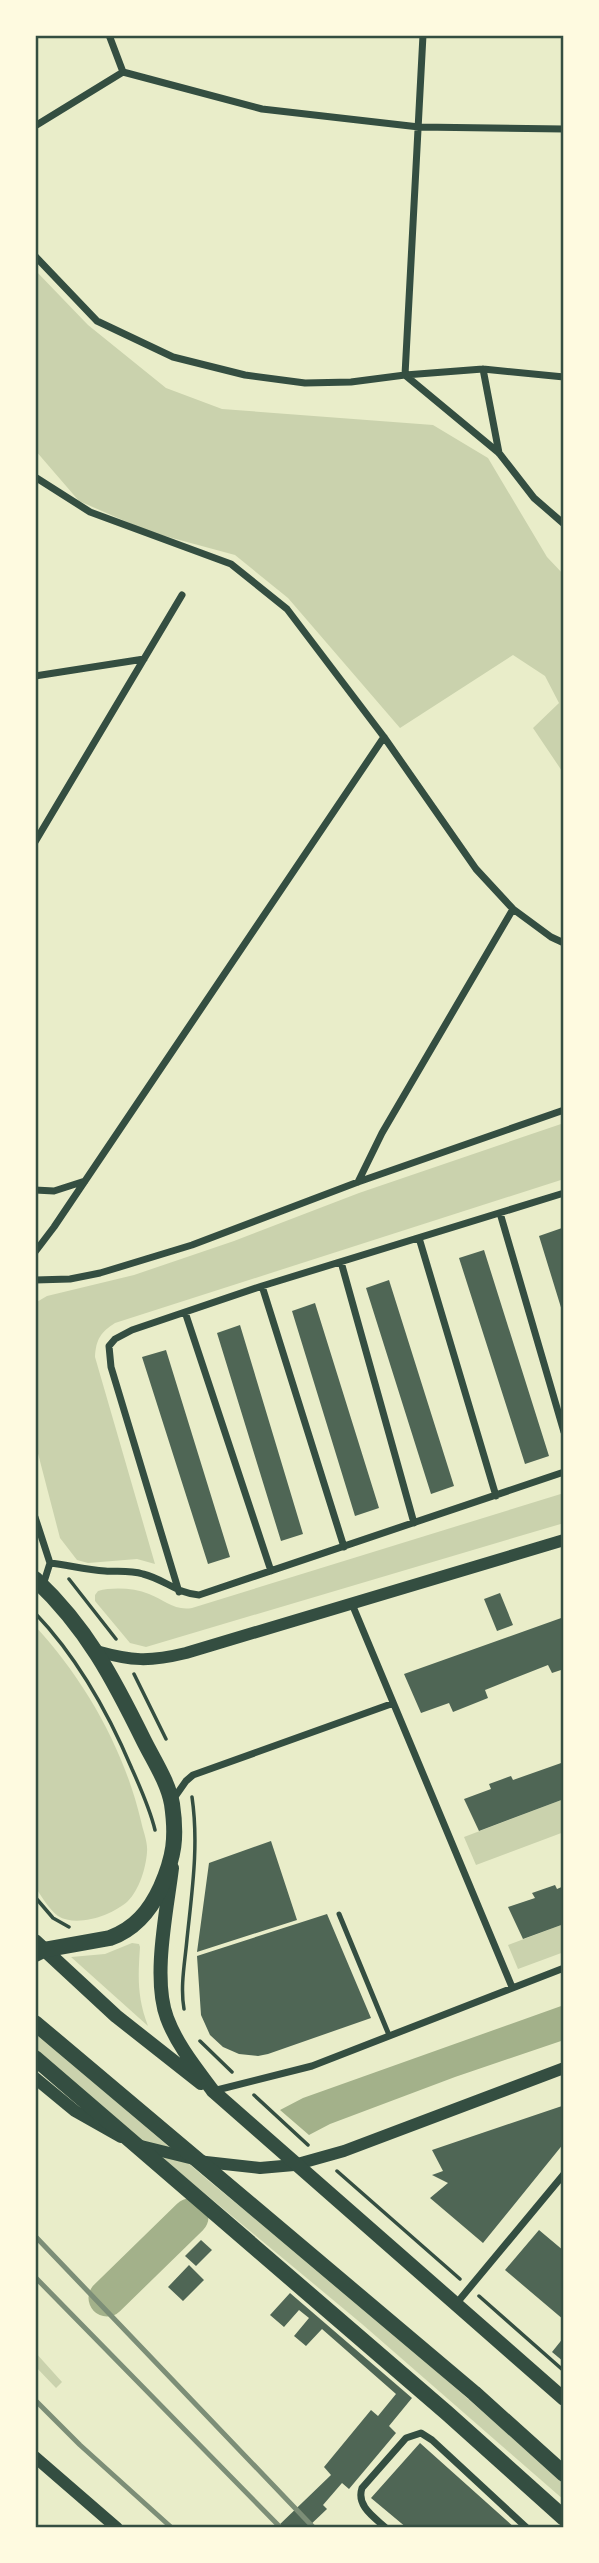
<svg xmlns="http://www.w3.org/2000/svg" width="599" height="2563" font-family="'Open Sans',sans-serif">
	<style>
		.green { fill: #cad2ad }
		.water { fill: #a3b18a }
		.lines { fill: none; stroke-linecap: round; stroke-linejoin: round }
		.river { stroke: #a3b18a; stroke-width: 37 }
		.building { fill: #4f6655 }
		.path { stroke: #344e41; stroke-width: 3.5 }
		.service { stroke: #344e41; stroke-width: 5 }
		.minor { stroke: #344e41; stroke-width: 7 }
		.tertiary { stroke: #344e41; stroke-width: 12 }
		.secondary { stroke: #344e41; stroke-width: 14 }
		.primary { stroke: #344e41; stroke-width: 16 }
		.rail { stroke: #7c8e77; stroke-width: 5 }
		.neatline { fill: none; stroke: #344e41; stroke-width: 2.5 }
	</style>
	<rect width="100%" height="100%" fill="#e9edc9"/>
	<path class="green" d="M35 270 88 325 166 388 222 409 433 425 488 458 547 557 564 575V774L533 728 559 703 545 676 513 655 400 728 288 598 235 555 150 532 79 501 35 450Z
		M564 1123V1179L115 1323C101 1332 96 1339 95 1357L155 1564 137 1559 88 1563 77 1560 60 1538 35 1442V1303L47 1296 134 1275 234 1241 359 1193Z
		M564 1493V1523L146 1647 130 1643 95 1601V1595L98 1591C113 1587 134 1588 149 1594 165 1600 174 1611 192 1608Z
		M35 1626C85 1680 124 1749 141 1821 143 1831 148 1842 147 1852 146 1868 139 1890 128 1901 113 1915 77 1928 58 1916 49 1909 42 1897 35 1887Z
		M564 1799V1832L476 1865 464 1837Z
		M564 1924V1952L518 1969 508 1945Z
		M132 1943 139 1944 140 1947C138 1977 137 1997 148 2026L71 1957 105 1954Z
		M35 2032 209 2181 369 2312 564 2483V2500L362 2324 66 2078 35 2050Z
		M35 2352 62 2382 56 2388 35 2366Z"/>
	<path class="water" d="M564 2005V2040L455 2077 330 2124 309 2135 280 2110 303 2098Z"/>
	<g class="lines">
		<path class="river" d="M107 2298 190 2217"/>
	</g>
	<path class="building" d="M562 1228 564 1235 563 1314 539 1236Z
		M484 1250 549 1456 525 1464 459 1258Z
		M389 1280 454 1486 431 1494 366 1288Z
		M315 1303 379 1508 355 1516 292 1311Z
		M240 1325 303 1534 281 1541 217 1333Z
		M166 1350 230 1557 208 1564 142 1357Z
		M500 1593 513 1625 497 1631 484 1599Z
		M564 1617V1669L552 1673 548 1665 485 1690 488 1698 453 1712 449 1703 421 1713 404 1674Z
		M564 1762V1799L479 1831 464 1799 491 1789 489 1784 511 1776 513 1780Z
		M271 1841 297 1920 197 1952 209 1863Z
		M555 1885 557 1889 564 1886V1924L523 1939 508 1907 535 1898 532 1893Z
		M327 1914 371 2018 268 2054 258 2056 239 2054 223 2047 210 2035 201 2015 197 1956Z
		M562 2106 564 2107V2143L483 2243 430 2198 448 2183 432 2175 443 2171 432 2150Z
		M539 2230 564 2251V2320L505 2270Z
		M201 2240 212 2250 196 2266 185 2256Z
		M189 2265 204 2280 183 2301 168 2287Z
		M290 2293 412 2398 389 2426 396 2433 349 2489 342 2483 323 2505 327 2509 307 2528H276L331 2475 324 2467 371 2410 378 2416 396 2394 322 2329 306 2346 294 2336 309 2318 299 2310 284 2327 270 2315Z
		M564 2337V2362L552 2352Z
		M420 2443 515 2528H407L371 2498Z"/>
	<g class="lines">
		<path class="path" d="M69 1579 116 1639
			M35 1613C78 1658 108 1712 132 1769 141 1789 150 1809 155 1830
			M134 1674 166 1739
			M35 1897 53 1918 69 1927
			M184 2009C180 1986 185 1962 187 1939 192 1891 199 1845 192 1797
			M200 2041 232 2072
			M254 2095 308 2145
			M337 2171 460 2279
			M479 2296 564 2371"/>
		<path class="service" d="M339 1914 389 2035"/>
		<path class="minor" d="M109 35 123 72
			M423 35 405 375 483 369 564 377
			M123 72 262 109 419 127 564 129
			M35 126 123 72
			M35 256 97 321 173 357 245 375 305 383 351 382 405 375 499 453 534 498 564 524
			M483 369 499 453
			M35 477 90 512 231 564 287 609 384 737 476 869 513 909 551 937 564 943
			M35 676 144 659
			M35 842 182 595
			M358 1182 382 1133 513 909
			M35 1190 54 1191 85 1181
			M500 1213 564 1432
			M419 1238 496 1496
			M35 1252 54 1227 384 737
			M341 1262 414 1523
			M35 1280 70 1279 100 1273 192 1245 358 1182 564 1110
			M262 1286 344 1547
			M185 1312 271 1571
			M35 1517 50 1563 43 1585
			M50 1563C68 1565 86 1570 105 1571 118 1572 130 1570 143 1574 164 1579 178 1594 199 1595L564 1472
			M179 1592 111 1367 109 1346 115 1339 132 1330 262 1286 564 1193
			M352 1604 512 1987
			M172 1801 186 1781 193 1775 391 1704
			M213 2091 312 2066 564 1968
			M456 2304 564 2174
			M386 2528C374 2517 356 2506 362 2488L406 2438 421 2433 432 2440 527 2528"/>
		<path class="tertiary" d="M96 1651C132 1661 149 1662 186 1653L564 1540
			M35 2078 75 2111 121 2137
			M141 2146 206 2162 260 2168 294 2165 344 2151 564 2068
			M35 2457 117 2528"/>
		<path class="secondary" d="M172 1868C167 1910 152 1978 167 2018 177 2045 196 2068 213 2091L564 2399
			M35 1941 116 2016 201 2083"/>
		<path class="primary" d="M35 1579C87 1628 113 1678 144 1741 154 1761 168 1782 172 1804 177 1838 174 1857 161 1887 150 1911 135 1929 110 1938L43 1950 35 1954
			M35 2023 474 2393 564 2474
			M35 2058 447 2413 564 2518"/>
		<path class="rail" d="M35 2236 314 2528
			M35 2277 281 2528
			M35 2400 80 2445 172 2528"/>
	</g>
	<rect width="599" height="2563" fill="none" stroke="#fefae0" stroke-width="74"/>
	<rect x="37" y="37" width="525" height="2489" class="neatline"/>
</svg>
